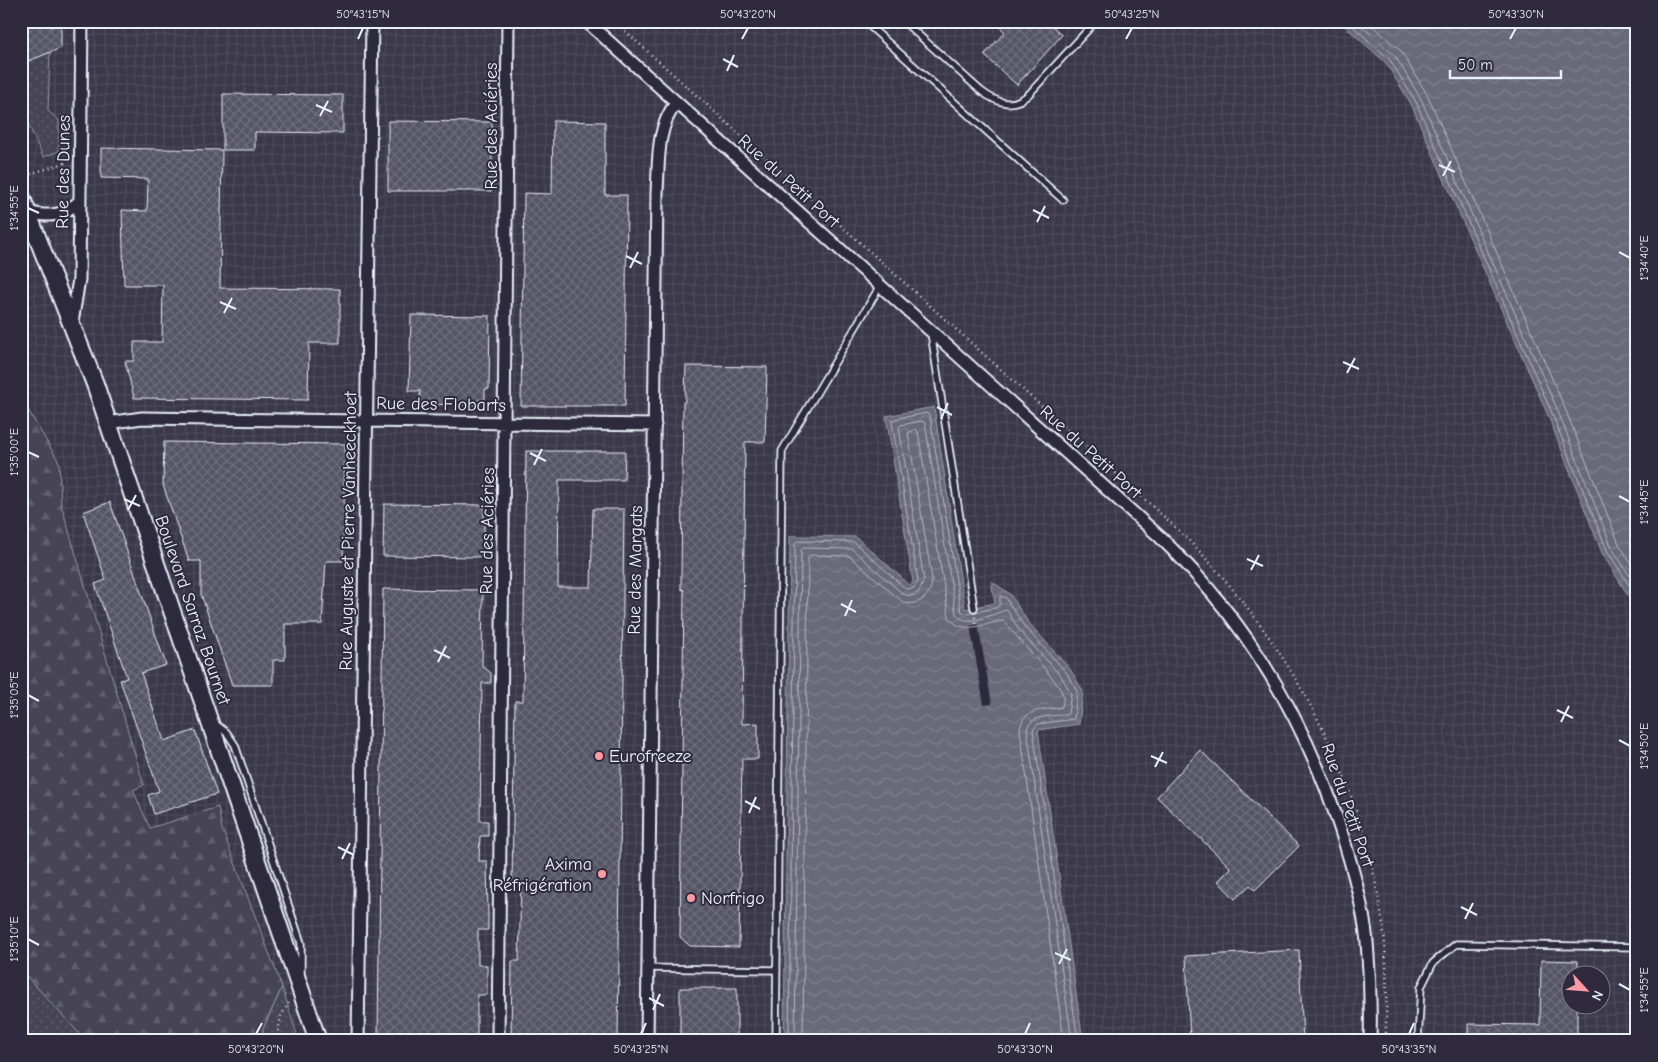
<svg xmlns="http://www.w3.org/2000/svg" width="1658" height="1062" font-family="'Comic Neue',sans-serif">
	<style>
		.industrial { fill: url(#industrial-grid); fill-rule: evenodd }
		.grass { fill: url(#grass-dots); stroke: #979aa6 }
		.forest { fill: url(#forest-firs); stroke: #979aa6 }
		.water { fill: url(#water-waves); stroke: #9c9fab }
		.pier { fill: #2f2a3d }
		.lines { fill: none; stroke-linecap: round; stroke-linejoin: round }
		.shore { stroke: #b5bbc5; stroke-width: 1 }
		.building { fill: url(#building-cross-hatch); stroke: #e8f1f8 }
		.lane-casing { stroke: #e8f1f8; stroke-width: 9 }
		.street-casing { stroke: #e8f1f8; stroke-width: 15 }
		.secondary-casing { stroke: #e8f1f8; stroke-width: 20 }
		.path { stroke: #e8f1f8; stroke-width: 2.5; stroke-dasharray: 1 4; stroke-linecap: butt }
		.lane { stroke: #2f2a3d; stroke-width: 5.5 }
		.street { stroke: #2f2a3d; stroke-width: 11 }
		.secondary { stroke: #2f2a3d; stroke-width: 16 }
		.ticks { fill: none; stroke: #e8f1f8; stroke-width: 2 }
		.poi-dot { fill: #ff9aa2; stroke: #2f2a3d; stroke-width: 2 }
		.labels { text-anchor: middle; stroke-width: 4; stroke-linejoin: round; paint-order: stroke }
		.street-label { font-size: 18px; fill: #e8f1f8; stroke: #2f2a3d }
		.poi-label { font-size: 18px; fill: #e8f1f8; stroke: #2f2a3d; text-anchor: start }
		.neatline { fill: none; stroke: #e8f1f8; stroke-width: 2 }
		.ticks-label { font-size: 12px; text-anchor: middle; fill: #e8f1f8 }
	</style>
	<defs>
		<pattern id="industrial-grid" width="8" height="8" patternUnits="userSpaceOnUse" patternTransform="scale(1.25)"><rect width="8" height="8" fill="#3b3749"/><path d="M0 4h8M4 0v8" fill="none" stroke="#4e4b5b"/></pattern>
		<pattern id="grass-dots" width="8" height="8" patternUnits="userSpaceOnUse" patternTransform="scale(1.25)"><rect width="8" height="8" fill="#464455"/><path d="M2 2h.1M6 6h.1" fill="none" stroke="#615f6e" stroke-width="1.8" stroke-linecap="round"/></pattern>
		<pattern id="forest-firs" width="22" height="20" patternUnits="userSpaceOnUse" patternTransform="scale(1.25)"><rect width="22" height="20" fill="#464455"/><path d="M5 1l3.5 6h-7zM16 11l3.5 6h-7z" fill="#615f6e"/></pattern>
		<pattern id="water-waves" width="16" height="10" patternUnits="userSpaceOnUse" patternTransform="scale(1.25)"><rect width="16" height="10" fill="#696978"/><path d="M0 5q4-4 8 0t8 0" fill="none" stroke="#7e7f8c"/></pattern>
		<pattern id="building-cross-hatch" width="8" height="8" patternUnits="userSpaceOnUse" patternTransform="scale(1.25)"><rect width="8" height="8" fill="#575565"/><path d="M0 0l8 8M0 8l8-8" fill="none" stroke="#6f6e7c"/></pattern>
	</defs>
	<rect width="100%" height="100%" fill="#2f2a3d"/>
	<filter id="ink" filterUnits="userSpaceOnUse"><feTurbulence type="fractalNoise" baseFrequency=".02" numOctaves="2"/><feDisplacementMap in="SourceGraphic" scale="10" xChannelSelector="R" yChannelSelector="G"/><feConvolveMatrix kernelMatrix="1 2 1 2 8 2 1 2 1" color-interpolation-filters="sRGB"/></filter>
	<g filter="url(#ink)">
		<path class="industrial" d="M21 21H1339L1386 63 1411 104 1547 413 1602 553 1631 600 1637 604V1041H1083L1038 729 1070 669 1028 622 1010 594 991 582 995 603 966 609 933 407 886 416 913 582 910 585 856 537H790L784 1041H299L282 987 222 829 218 808 150 828 133 790 144 784 61 504 59 462 28 410 21 390ZM1570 974H1600V1004H1570Z"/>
		<path class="grass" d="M50 52 48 111 59 120V151L43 157 21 108V64Z
			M21 970 26 973 86 1041H21Z
			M282 987 299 1041H262L263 1029Z"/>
		<path class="forest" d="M21 390 28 410 59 462 61 504 144 785 133 790 150 828 218 807 222 829 282 987 263 1029 262 1041H86L21 970Z"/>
		<path class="water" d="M1339 21H1637V604L1631 600 1602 553 1547 413 1411 104 1386 63Z
			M934 407 965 609 995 603 991 581 1010 594 1028 622 1070 669 1083 691 1079 724 1038 730 1083 1041H784L790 536 856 537 910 585 913 582 886 416Z"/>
		<path class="pier" d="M978 624 992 704 984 705 970 626Z"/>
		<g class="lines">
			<path class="shore" d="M1347 21 1390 60 1416 102 1551 411 1607 550 1637 598
				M1356 21 1395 56 1421 99 1557 409 1612 548 1637 587
				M1367 21 1401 51 1428 96 1564 406 1619 544 1637 573
				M789 1041 795 543 797 541 854 542 906 589 914 588 918 581 892 422 894 419 927 413 930 416 961 611 967 614 995 608 1000 604V596L1006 598 1024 626 1066 672 1077 691 1074 719 1038 724 1033 730 1078 1041
				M795 1041 801 550 803 548 852 549 903 594 911 596 919 592 924 580 899 427 901 425 922 421 925 423 956 614C967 629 993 613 1007 610L1019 630 1061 676 1071 693 1068 714C1055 717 1030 713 1027 730L1072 1041
				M803 1041 808 557 811 555 849 556 904 603C920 606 932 595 932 579L908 433 916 429 918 432 949 617C962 637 986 622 1004 621 1015 636 1061 684 1063 695 1064 699 1062 704 1062 707 1045 711 1022 707 1020 730L1064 1041"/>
		</g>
		<path class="building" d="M21 21H48L51 27 61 23V48L21 64Z
			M993 21H1047L1062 35 1017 85 984 55 1005 32Z
			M223 94 343 95V133L255 132V150H223Z
			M388 121 492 122V191H388Z
			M553 121 605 122V195H627L625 406H521L524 193 552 194Z
			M101 148 222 150 220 288 340 289V343H309L308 400 134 398 125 361H134V342H162L163 285H124L122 210 147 211 148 179 101 178Z
			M411 315 490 316 489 389H485V400H478V405L420 404V391H409Z
			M686 366 767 367 765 442H745L742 724 758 723V759H742L739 947 690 946 680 937 684 590 681 589V576L683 402H685Z
			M164 442 345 444 343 561H326L322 624H285V660H273V685H232L201 594V561H189L163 485Z
			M526 451H625L624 480H559L558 587H591L593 509H624L618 1041H511L512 961H519L521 882H512L515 701H523Z
			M110 502 166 665 141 673 164 741 195 730 217 794 154 814 148 795 159 791 120 680 127 678 95 584 106 580 83 512Z
			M384 504 484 505V557L383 556Z
			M383 589 483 590 482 666 491 673V683H482L480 821H488V836H480L479 861H487L488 915V930H478V965H487V995H477V1037L378 1035Z
			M1200 750 1299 846 1255 890 1250 885 1235 899 1218 881 1231 868 1157 797Z
			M1299 950 1303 1041H1190L1186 956Z
			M1541 960 1578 961V974H1570V1004H1577V1041H1468V1024L1540 1025Z
			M680 988H737V1041H680Z"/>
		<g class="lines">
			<g class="lane-casing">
				<path id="lane" d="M864 21 1063 200
					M903 21 981 91C997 103 1013 109 1029 94L1096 21
					M931 333 974 608
					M214 723 227 733 235 745 301 943V974
					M648 968 777 970
					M776 1041 782 451 880 286
					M1418 1041 1421 987 1433 963 1456 944 1637 947"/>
			</g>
			<g class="street-casing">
				<path id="street" d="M586 21 1160 537C1244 618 1304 717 1340 828 1352 865 1363 903 1367 942 1370 975 1371 1008 1370 1041
					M28 212C49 218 63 216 80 201
					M72 323 79 279 82 21
					M108 423 142 418 655 425
					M358 1041 372 21
					M498 1041 508 21
					M647 1041 657 192C659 160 656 129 676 103"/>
			</g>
			<g class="secondary-casing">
				<path id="secondary" d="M21 196 95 384 318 1041"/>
			</g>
			<path class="path" d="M614 21 1171 523C1285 631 1366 779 1384 935 1388 970 1386 1005 1386 1041
				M21 177 67 162
				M975 617 976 625
				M276 1041 281 1016 289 1003"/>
			<use href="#lane" class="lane"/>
			<use href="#street" class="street"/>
			<use href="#secondary" class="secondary"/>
		</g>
	</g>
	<path class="ticks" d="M358 39 363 28M742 39 748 28M1126 39 1132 28M1510 39 1516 28M723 59 738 67M727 71 734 55M316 105 332 112M320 116 328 101M1439 165 1455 172M1443 176 1451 161M28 208 39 213M1033 210 1049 218M1037 222 1045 206M1619 252 1630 258M626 256 642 264M630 268 638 252M220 302 236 309M224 313 232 298M1343 362 1359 369M1347 373 1355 358M937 407 952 415M941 419 948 403M28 452 39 457M530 453 546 461M534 465 542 449M1619 496 1630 502M124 499 140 506M128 510 136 495M1247 559 1263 566M1251 570 1259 555M841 604 856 612M845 616 852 600M434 650 450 658M438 662 446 646M28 695 39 701M1557 710 1573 718M1561 722 1569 706M1619 740 1630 746M1151 756 1167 763M1155 767 1163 752M745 801 760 809M749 813 756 797M338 847 354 855M342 859 350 843M1461 907 1477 915M1465 919 1473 903M28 939 39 945M1055 953 1071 960M1059 964 1067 949M1619 984 1630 990M649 998 664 1006M653 1010 660 994M256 1034 262 1023M641 1034 646 1023M1025 1034 1030 1023M1409 1034 1414 1023"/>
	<g class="poi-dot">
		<circle cx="599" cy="756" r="5"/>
		<circle cx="602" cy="874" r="5"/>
		<circle cx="691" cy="898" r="5"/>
	</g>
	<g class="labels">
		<g class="street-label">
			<text transform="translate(491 126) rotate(-90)" y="6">Rue des Aciéries</text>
			<text transform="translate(63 172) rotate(-89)" y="6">Rue des Dunes</text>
			<text transform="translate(789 181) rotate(42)" y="6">Rue du Petit Port</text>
			<text transform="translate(441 404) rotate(1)" y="6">Rue des Flobarts</text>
			<text transform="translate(1091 452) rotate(42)" y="6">Rue du Petit Port</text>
			<text transform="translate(348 531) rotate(-89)" y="6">Rue Auguste et Pierre Vanheeckhoet</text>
			<text transform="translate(487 531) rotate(-89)" y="6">Rue des Aciéries</text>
			<text transform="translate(635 570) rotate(-89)" y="6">Rue des Margats</text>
			<text transform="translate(193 610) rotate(71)" y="6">Boulevard Sarraz Bournet</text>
			<text transform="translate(1348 805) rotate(71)" y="6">Rue du Petit Port</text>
		</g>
		<g class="poi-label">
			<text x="609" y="762">Eurofreeze</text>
			<text x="592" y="870" text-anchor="end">Axima<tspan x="592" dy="21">Réfrigération</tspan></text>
			<text x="701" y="904">Norfrigo</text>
		</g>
	</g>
	<rect width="1658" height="1062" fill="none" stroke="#2f2a3d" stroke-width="55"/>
	<g transform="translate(1586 990) rotate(116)"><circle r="24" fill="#2f2a3d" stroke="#797a88"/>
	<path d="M0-4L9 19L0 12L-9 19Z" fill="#ff9aa2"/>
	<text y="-8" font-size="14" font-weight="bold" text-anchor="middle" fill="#e8f1f8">N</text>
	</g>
	<path d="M1450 70v8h111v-8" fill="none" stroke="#e8f1f8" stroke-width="2.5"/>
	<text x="1458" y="70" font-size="15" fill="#e8f1f8" stroke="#2f2a3d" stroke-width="4" paint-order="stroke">50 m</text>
	<rect x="28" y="28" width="1602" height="1006" class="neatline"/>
	<g class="ticks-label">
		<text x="363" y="18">50°43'15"N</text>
		<text x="748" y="18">50°43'20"N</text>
		<text x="1132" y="18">50°43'25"N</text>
		<text x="1516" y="18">50°43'30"N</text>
		<text transform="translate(14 208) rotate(-90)" y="4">1°34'55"E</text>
		<text transform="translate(1644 258) rotate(-90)" y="4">1°34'40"E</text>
		<text transform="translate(14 452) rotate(-90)" y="4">1°35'00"E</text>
		<text transform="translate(1644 502) rotate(-90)" y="4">1°34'45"E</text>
		<text transform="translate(14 695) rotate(-90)" y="4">1°35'05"E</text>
		<text transform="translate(1644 746) rotate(-90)" y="4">1°34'50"E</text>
		<text transform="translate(14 939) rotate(-90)" y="4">1°35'10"E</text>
		<text transform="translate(1644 990) rotate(-90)" y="4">1°34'55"E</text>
		<text x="256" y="1053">50°43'20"N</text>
		<text x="641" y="1053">50°43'25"N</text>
		<text x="1025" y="1053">50°43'30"N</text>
		<text x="1409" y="1053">50°43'35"N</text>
	</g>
</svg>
